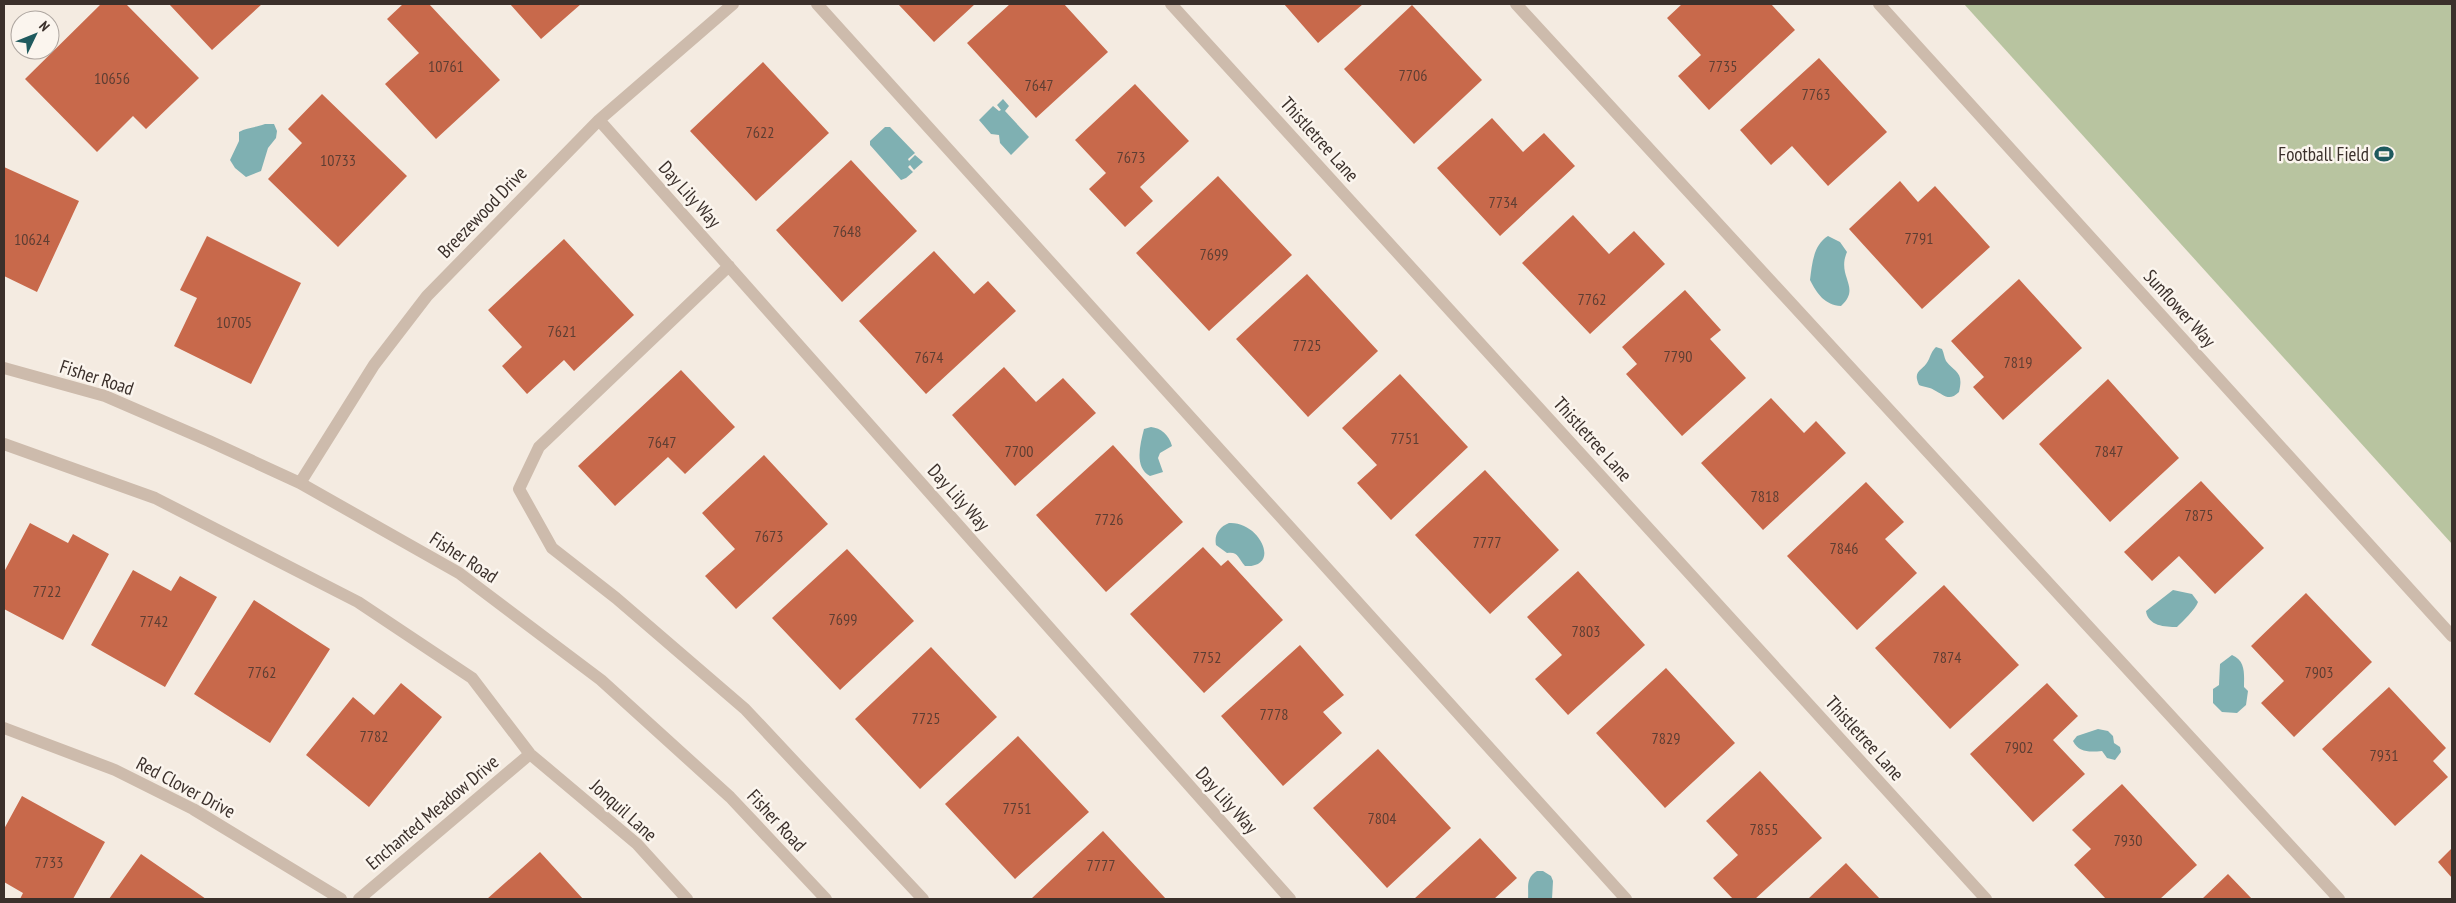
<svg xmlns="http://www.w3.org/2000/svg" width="2456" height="903" font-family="'PT Sans Narrow',sans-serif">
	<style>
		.green { fill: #b8c4a0 }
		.water { fill: #7fb0b2 }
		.building { fill: #c8694b }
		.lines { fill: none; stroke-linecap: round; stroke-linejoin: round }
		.minor { stroke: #cdbbac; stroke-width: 12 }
		.labels { text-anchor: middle; stroke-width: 5; stroke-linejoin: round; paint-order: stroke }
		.number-label { font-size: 16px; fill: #5e3e33 }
		.street-label { font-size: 19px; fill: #3b302b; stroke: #fbf5ee }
		.poi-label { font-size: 19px; fill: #3b302b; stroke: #fbf5ee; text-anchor: end }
	</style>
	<rect width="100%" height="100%" fill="#f4ebe1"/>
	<path class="green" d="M1964 4H2452V544Z"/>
	<path class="water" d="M1003 99 1009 106 1005 111 1029 137 1011 155 1000 143 999 135 991 134 979 120 993 106 999 111 1001 110 997 105Z
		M265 124H274L277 131 276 138 268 148 261 171 246 177 235 168 230 160 239 141V132C247 127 255 128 265 124Z
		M885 127H890L915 153 908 159 909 161 915 155 923 162 914 170 910 165 908 167 913 172 906 178 901 180 870 145V141Z
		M1828 236 1840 242 1847 252C1836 277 1862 287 1841 306 1825 305 1817 294 1810 280 1812 265 1813 245 1828 236Z
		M1936 347 1942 349C1944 353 1944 357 1946 361 1955 373 1964 371 1959 392 1949 402 1944 395 1934 390 1930 387 1924 387 1919 385 1912 370 1923 371 1928 361 1931 355 1931 352 1936 347Z
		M1151 427C1161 428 1169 435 1172 446L1160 453 1158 458 1163 472 1150 476C1134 467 1140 445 1144 429Z
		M1229 523C1260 521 1282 568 1245 566 1238 558 1238 551 1227 553L1216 545C1214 535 1219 527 1229 523Z
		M2173 590 2192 594 2198 602C2195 610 2183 621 2177 627 2165 627 2148 626 2146 611Z
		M2232 655C2246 661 2244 674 2244 687L2248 691 2246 705 2237 713 2222 712 2213 703V689L2219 685 2220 664Z
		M2098 729 2108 731 2113 736 2114 743 2120 747 2121 752 2115 760 2107 758 2102 751C2090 752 2079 753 2073 741L2077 736Z
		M1537 871H1543L1551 876 1553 881 1552 899H1528C1529 888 1525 878 1537 871Z"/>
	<path class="building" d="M101 4H126L199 78 146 129 133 116 97 152 25 79Z
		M169 4H262L212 50Z
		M403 4H429L500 80 436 139 385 84 419 53 387 19Z
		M510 4H581L541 39Z
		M901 4H975L934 42 899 5Z
		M1010 4H1064L1108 52 1036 118 967 43Z
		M1284 4H1363L1318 43Z
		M1682 4H1771L1795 30 1709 110 1678 76 1701 55 1667 18Z
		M1412 5 1482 80 1414 144 1344 69Z
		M1819 58 1887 132 1828 186 1792 146 1771 165 1740 130Z
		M763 62 829 133 756 201 690 131Z
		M1135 84 1189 141 1140 187 1153 201 1125 227 1089 189 1106 173 1075 140Z
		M322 94 407 176 338 247 268 179 302 143 288 129Z
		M1492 118 1523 152 1544 133 1575 166 1500 236 1437 168Z
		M851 160 917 231 842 302 776 230Z
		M4 167 79 201 37 292 4 276Z
		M1218 176 1292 255 1209 331 1136 253Z
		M1900 181 1918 202 1935 186 1990 247 1922 309 1849 229Z
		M1573 215 1609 254 1634 231 1665 264 1590 334 1522 263Z
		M207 236 301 283 251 384 174 346 197 298 180 290Z
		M564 239 634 315 574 371 564 360 527 394 502 366 522 347 488 310Z
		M934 251 974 294 988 281 1016 311 926 394 859 321Z
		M1307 274 1378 351 1308 417 1236 339Z
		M2019 279 2082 348 2003 420 1973 387 1984 377 1951 341Z
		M1685 290 1721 330 1710 339 1746 378 1682 436 1626 374 1637 364 1622 347Z
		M1004 367 1036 402 1063 378 1096 413 1015 486 952 415Z
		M681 370 735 427 685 474 668 457 615 506 578 466Z
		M1400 374 1468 447 1391 520 1357 483 1377 465 1342 428Z
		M2108 379 2179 458 2110 522 2039 444Z
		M1771 398 1804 433 1816 421 1846 453 1763 530 1701 463Z
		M1113 445 1183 522 1106 592 1036 515Z
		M764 455 828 524 736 609 705 576 735 549 702 513Z
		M1485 470 1559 550 1490 614 1415 535Z
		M2201 481 2264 548 2215 594 2179 556 2152 581 2124 552Z
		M1866 482 1904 522 1885 539 1917 573 1857 630 1787 556Z
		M30 523 68 543 73 534 109 554 63 640 4 609V572Z
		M1203 547 1221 566 1228 560 1283 620 1204 693 1130 614Z
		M847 549 914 621 840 690 772 618Z
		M133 570 171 591 180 576 217 597 165 687 91 645Z
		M1578 571 1645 645 1568 715 1535 679 1562 655 1527 617Z
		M1944 585 2019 665 1950 729 1875 648Z
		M2306 593 2372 662 2294 737 2261 703 2284 681 2251 646Z
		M254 600 330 649 270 743 194 694Z
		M1300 645 1344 695 1323 712 1342 733 1283 786 1221 716Z
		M931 647 997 717 920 789 855 719Z
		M1666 668 1735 743 1665 808 1596 733Z
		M401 683 442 717 369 807 306 755 353 697 374 715Z
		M2047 683 2078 716 2053 740 2085 774 2033 822 1970 754Z
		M2389 687 2446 748 2433 761 2448 777 2395 826 2322 749Z
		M1018 736 1089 812 1015 879 945 804Z
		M1378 749 1451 828 1387 888 1313 808Z
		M1760 771 1822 838 1755 899H1733L1713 878 1738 855 1706 821Z
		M2122 784 2197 865 2160 899H2106L2074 865 2091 849 2072 830Z
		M22 796 105 842 73 899H20L23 893 4 882V829Z
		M1103 831 1166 899H1031Z
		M1480 838 1517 878 1494 899H1414Z
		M2452 848V878L2438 862Z
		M540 852 583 899H487Z
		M141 854 206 899H109Z
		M1846 863 1880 899H1808Z
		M2228 874 2252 899H2202Z"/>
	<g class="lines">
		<path class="minor" d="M817 4 1626 899
			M1171 4 1986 899
			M1516 4 2339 899
			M1879 4 2452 636
			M599 120 1290 899
			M729 266 539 447 519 489 552 548 616 598 745 709 923 899
			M4 368 105 396 209 441 300 483 459 573 601 680 730 797 826 899
			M4 444 155 498 358 602 472 678 530 754 637 844 687 899
			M300 483 374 365 427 296 599 120 733 4
			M4 728 115 770 193 809 341 899
			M359 899 530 754"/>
	</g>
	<defs>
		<g id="stadium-bare" transform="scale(1.5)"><path d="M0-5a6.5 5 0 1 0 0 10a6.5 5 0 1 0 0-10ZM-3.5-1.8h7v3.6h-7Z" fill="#1f5a5e" stroke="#fbf5ee" stroke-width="2.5" paint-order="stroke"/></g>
	</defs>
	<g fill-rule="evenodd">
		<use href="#stadium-bare" x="2384" y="154"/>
	</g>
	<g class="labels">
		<g class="number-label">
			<text x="446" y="72">10761</text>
			<text x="1723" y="72">7735</text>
			<text x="1413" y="81">7706</text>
			<text x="112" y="84">10656</text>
			<text x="1039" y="91">7647</text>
			<text x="1816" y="100">7763</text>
			<text x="760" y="138">7622</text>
			<text x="1131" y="163">7673</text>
			<text x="338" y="166">10733</text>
			<text x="1503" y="208">7734</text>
			<text x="847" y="237">7648</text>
			<text x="1919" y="244">7791</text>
			<text x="32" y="245">10624</text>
			<text x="1214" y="260">7699</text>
			<text x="1592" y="305">7762</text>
			<text x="234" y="328">10705</text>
			<text x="562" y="337">7621</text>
			<text x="1307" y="351">7725</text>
			<text x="1678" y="362">7790</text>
			<text x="929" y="363">7674</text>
			<text x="2018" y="368">7819</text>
			<text x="1405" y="444">7751</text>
			<text x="662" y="448">7647</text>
			<text x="1019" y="457">7700</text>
			<text x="2109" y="457">7847</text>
			<text x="1765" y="502">7818</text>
			<text x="2199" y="521">7875</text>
			<text x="1109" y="525">7726</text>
			<text x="769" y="542">7673</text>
			<text x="1487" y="548">7777</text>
			<text x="1844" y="554">7846</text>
			<text x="47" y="597">7722</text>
			<text x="843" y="625">7699</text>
			<text x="154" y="627">7742</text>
			<text x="1586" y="637">7803</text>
			<text x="1207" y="663">7752</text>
			<text x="1947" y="663">7874</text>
			<text x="262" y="678">7762</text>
			<text x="2319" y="678">7903</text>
			<text x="1274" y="720">7778</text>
			<text x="926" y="724">7725</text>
			<text x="374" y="742">7782</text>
			<text x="1666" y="744">7829</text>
			<text x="2019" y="753">7902</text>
			<text x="2384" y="761">7931</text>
			<text x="1017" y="814">7751</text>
			<text x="1382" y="824">7804</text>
			<text x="1764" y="835">7855</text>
			<text x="2128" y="846">7930</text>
			<text x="49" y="868">7733</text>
			<text x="1101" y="871">7777</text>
		</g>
		<g class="street-label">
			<text transform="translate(1320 139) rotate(48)" y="7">Thistletree Lane</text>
			<text transform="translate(690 194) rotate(48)" y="7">Day Lily Way</text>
			<text transform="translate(482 212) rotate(-46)" y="7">Breezewood Drive</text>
			<text transform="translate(2180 308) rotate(48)" y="7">Sunflower Way</text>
			<text transform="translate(97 377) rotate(18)" y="7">Fisher Road</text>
			<text transform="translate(1593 439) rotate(48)" y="7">Thistletree Lane</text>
			<text transform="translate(959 497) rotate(48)" y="7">Day Lily Way</text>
			<text transform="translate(464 557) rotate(33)" y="7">Fisher Road</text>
			<text transform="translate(1865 738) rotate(48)" y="7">Thistletree Lane</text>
			<text transform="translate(186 787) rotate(28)" y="7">Red Clover Drive</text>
			<text transform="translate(1227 800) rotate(48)" y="7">Day Lily Way</text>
			<text transform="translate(624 810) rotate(42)" y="7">Jonquil Lane</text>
			<text transform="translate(432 812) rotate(-40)" y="7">Enchanted Meadow Drive</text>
			<text transform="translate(777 820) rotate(47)" y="7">Fisher Road</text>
		</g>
		<g class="poi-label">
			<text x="2369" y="161">Football Field</text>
		</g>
	</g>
	<rect width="2456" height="903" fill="none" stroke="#3b302b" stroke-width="10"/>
	<g transform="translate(35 35) rotate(47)"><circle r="24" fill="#fbf5ee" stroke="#aea6a0"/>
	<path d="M0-4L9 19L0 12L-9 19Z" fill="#1f5a5e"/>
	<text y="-8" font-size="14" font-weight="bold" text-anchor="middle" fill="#3b302b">N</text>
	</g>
</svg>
